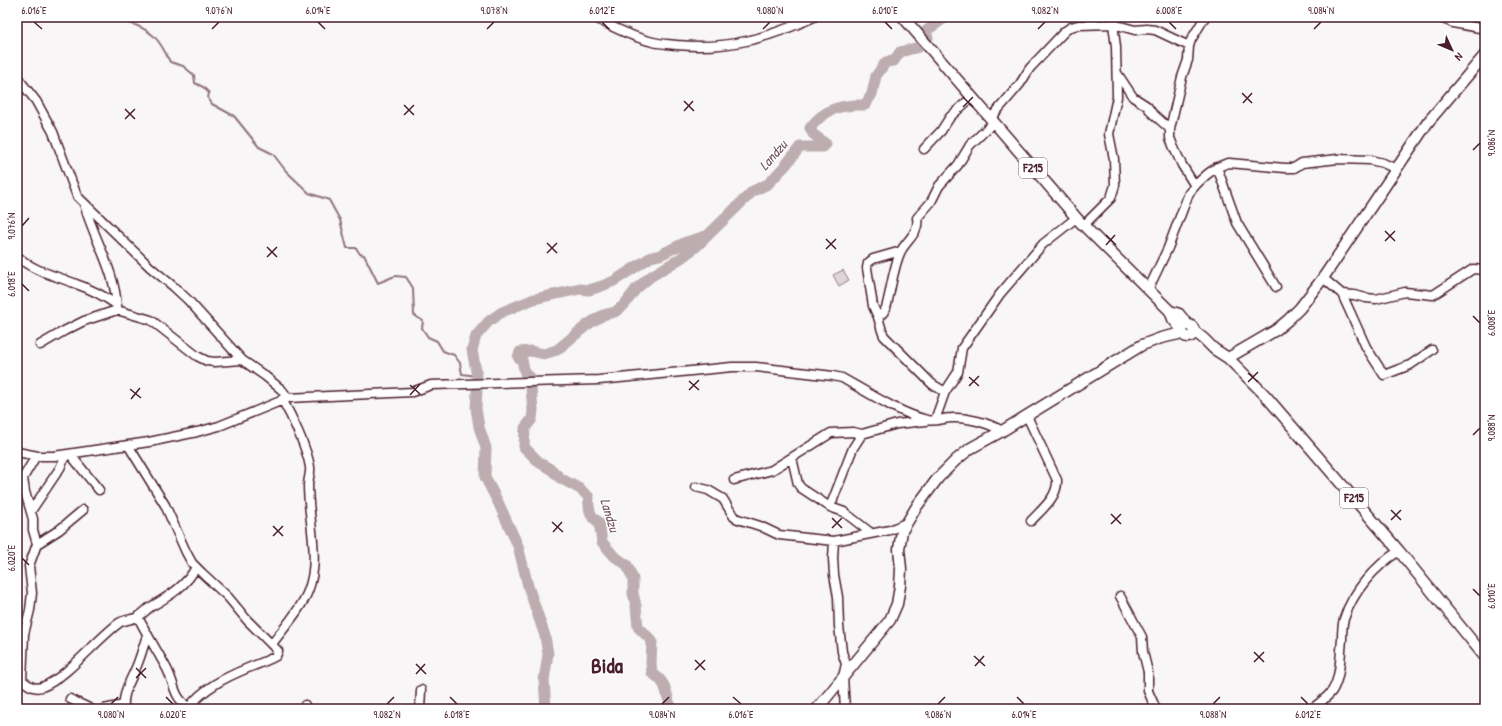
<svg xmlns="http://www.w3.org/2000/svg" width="1502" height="726" font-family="'Patrick Hand',sans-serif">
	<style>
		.green { fill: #ded6d9; stroke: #947a82 }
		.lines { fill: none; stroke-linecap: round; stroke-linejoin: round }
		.stream { stroke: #8f747b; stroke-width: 2 }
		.river { stroke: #bdadb0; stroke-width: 11 }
		.minor-casing { stroke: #4a1f2b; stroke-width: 11 }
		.major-casing { stroke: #4a1f2b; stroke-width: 13 }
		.minor { stroke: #fff; stroke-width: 8 }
		.major { stroke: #fff; stroke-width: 10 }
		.ticks { fill: none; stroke: #4a1f2b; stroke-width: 1.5 }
		.labels { text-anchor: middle; stroke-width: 3; stroke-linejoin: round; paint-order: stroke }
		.shield { fill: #fff; stroke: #80626b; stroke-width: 1 }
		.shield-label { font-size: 12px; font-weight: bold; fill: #4a1f2b }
		.water-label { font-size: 14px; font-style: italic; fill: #72515a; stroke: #fff }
		.town-label { font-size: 21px; font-weight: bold; fill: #4a1f2b; stroke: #fff }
		.neatline { fill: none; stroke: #4a1f2b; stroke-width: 1.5 }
		.ticks-label { font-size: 10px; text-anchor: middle; fill: #4a1f2b }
	</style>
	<rect width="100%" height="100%" fill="#f8f6f7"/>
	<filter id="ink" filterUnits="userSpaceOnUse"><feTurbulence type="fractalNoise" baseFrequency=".025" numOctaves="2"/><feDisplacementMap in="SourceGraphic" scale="8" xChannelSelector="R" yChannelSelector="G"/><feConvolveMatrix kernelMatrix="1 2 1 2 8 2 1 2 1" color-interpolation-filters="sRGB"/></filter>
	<g filter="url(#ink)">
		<path class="green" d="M843 270 849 280 839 286 833 275Z"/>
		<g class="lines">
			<path class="stream" d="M107 17C113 20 119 20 126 22 151 29 159 38 170 62L183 66 194 75 195 83 203 87 209 93 208 98 212 104 234 116 259 147 273 154 286 171 309 193 329 200 340 220 347 248H356L360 254 364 255 378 283 395 276 406 277 413 288 414 315 423 321 422 328 428 337 437 341 443 351 454 355 460 363 462 374 477 376"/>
			<path class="river" d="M928 38 926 31 946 17
				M477 376 472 350 476 336 489 321 502 312 534 299 580 289 589 290 602 286 614 281 651 257 660 255 686 242 706 236
				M531 378 525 373 522 360 518 357 520 352 531 351 544 354 557 350 587 325 603 315 615 312 624 305 636 289 650 277 681 258 697 246 753 191 768 184 785 166 800 147H823L826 144 813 134 810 128C824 109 842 104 865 105L872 94 876 76 886 62 894 61 900 52 919 47
				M531 388 533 410 532 419 525 428 524 447 540 463 552 470 560 478 580 489 589 497C588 507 589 517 599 522L602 542 614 556 627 565 633 579V593L636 606 638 627 652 641 651 663 652 673C670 685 664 693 672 709
				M477 391 476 408 479 427 486 448 485 477 498 502 518 546 528 586 545 636 548 654 544 680 546 709"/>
			<g class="minor-casing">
				<path id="minor" d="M594 17C612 27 632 37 653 42 661 44 669 44 677 45 728 50 768 38 814 17
					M1438 17 1453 23 1485 29
					M1117 73 1133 97 1147 106 1152 113 1170 129
					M17 77 36 101 53 132 77 196 150 267 174 287 188 300 242 360 265 376 282 390 288 398
					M991 118 1020 84 1030 68 1065 31 1071 27 1078 25 1113 24 1135 30 1147 29 1155 30 1189 46
					M924 149 941 131 950 117 972 97
					M1217 167 1237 223 1276 287
					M1195 186 1182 165 1174 148 1170 138V129L1182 77 1188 60 1189 46 1191 40 1205 17
					M85 207C95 241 115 271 117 307
					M1084 225 1111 198 1115 185 1114 159 1109 134 1117 97 1116 47 1113 24
					M901 251 873 259 868 263 867 268 873 306 878 317 882 331 884 336 932 384 945 392 935 420
					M17 256C34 272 55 275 76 284 91 289 104 296 117 305
					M1323 278 1342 294 1354 295 1366 298 1376 299 1405 292 1433 295 1473 269 1485 270
					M1148 290 1168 248 1189 193C1198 181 1214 166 1229 163L1285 168H1294L1302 163 1338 159 1370 160 1383 163 1396 169
					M1342 294 1366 347 1384 375 1410 365 1432 350
					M878 317 883 313 886 308C891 291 893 267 901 251 907 240 920 232 917 218L931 202 939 186 958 165 970 145 994 122
					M40 345 64 331 84 321 117 310 151 320 197 356 207 361 215 362 242 360
					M945 392 958 372 962 348 1000 294 1043 244 1076 218
					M1027 416 1057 480C1058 497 1042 509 1031 521
					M128 445 165 505 186 552 192 563 202 573 228 597 247 620 278 651 276 656C267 661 258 664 248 668 224 678 204 688 188 708
					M17 452 38 456H54L149 442 197 432 219 426 288 398 412 392 431 385 599 380 732 367H756L833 376 842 378C867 392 899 413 927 420 935 422 944 418 952 418 967 417 989 423 1002 431
					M70 454 99 490
					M792 458 798 484 801 488 830 507 844 512 871 533
					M734 480 772 470 831 433 853 432 862 434 897 424 926 421
					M696 487 708 490 723 499 734 517 738 519 760 526 779 535 834 541 890 530 906 523
					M830 507 853 448 862 434
					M31 511 60 468 66 455
					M834 541 833 558 834 575 838 597 839 626 842 652 846 664 843 677 845 709
					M37 544 59 530 83 510
					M1120 596 1142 637 1143 652 1148 672V691L1156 709
					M138 617C147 635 158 652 167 669 176 687 172 695 190 709
					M272 644C283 629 302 608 308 591 321 560 308 519 308 485 308 479 311 473 310 467 307 448 292 417 282 399
					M18 678C27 682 30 690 42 687 65 679 97 639 119 623 125 619 134 620 139 616 143 614 145 611 149 608 167 597 186 587 196 567
					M22 680 24 634 30 610 32 593 29 566 37 544 33 530V519L25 492 23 478 36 456
					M70 699 91 709
					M305 705 306 709
					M104 709 124 705
					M124 709C122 690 133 678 139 660 142 652 144 644 147 636
					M420 709 421 690
					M1312 709C1319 703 1327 698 1332 691 1341 677 1340 656 1342 640 1342 633 1342 625 1344 619 1353 591 1375 566 1399 551"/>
			</g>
			<g class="major-casing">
				<path id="major" d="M903 17 1080 222 1170 311 1173 319 1182 330
					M1170 311 1179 314 1188 325
					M1182 331a6 6 0 1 1 12 0a6 6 0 1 1-12 0Z
					M1194 331 1204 339 1214 349 1228 358 1265 395 1399 551 1485 657
					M1228 358 1276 330 1288 320 1300 308 1323 278 1428 122 1485 55
					M817 709 890 620 897 604 900 586 901 569 899 549 902 531 917 506 938 478 956 460 971 448 1002 431 1142 345 1161 338 1183 333"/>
			</g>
			<use href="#minor" class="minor"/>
			<use href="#major" class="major"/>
		</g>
	</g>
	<path class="ticks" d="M34 22 42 29M318 22 325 29M602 22 609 29M885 22 892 29M1169 22 1176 29M212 29 219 22M487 29 494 22M763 29 770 22M1038 29 1045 22M1314 29 1321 22M1242 93 1252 103M963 97 973 107M684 101 694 111M1243 103 1252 93M404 105 414 115M963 107 973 97M125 109 135 119M684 111 693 101M404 115 414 105M125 119 135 109M1473 150 1480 143M22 226 29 218M1385 231 1395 241M1106 235 1116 245M826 239 836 249M1385 241 1395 231M547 243 557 253M1106 245 1115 235M267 247 277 257M826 249 836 239M547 253 557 243M267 257 277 247M22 284 29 291M1473 316 1480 323M1248 373 1258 382M969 377 979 386M689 381 699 390M1248 382 1258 372M410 385 420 394M969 386 979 376M130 389 141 398M689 390 699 380M410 395 420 384M131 399 140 388M1473 435 1480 428M1391 510 1401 520M1111 514 1121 524M832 518 842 528M1391 520 1401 510M552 522 563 532M1111 524 1121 514M273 526 283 536M832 528 842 518M553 532 562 522M273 536 283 526M22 558 29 565M1473 589 1480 596M1254 652 1264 662M974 656 985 666M695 660 705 670M1254 662 1264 652M416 664 426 674M975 666 984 656M136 668 146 678M695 670 705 660M416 674 425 664M136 678 146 668M166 697 173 704M450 697 457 704M733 697 741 704M1017 697 1024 704M1301 697 1308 704M111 704 118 697M387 704 394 697M662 704 669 697M938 704 945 697M1213 704 1220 697"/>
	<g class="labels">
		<g class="shield">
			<rect x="1019" y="158" width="28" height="20" rx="3"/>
			<rect x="1340" y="488" width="28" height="20" rx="3"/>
		</g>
		<g class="shield-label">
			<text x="1033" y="172">F215</text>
			<text x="1354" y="502">F215</text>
		</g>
		<g class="water-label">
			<text transform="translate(773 155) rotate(-49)" y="5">Landzu</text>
			<text transform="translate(610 515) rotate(73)" y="5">Landzu</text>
		</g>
		<g class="town-label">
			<text x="607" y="673">Bida</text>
		</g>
	</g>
	<rect width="1502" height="726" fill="none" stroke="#fff" stroke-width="44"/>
	<g transform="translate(1452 50) rotate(134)" stroke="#ffffff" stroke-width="3" paint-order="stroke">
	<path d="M0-3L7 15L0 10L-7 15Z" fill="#4a1f2b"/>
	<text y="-6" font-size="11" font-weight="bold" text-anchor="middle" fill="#4a1f2b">N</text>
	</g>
	<rect x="22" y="22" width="1458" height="682" class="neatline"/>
	<g class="ticks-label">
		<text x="34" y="14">6.016°E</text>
		<text x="219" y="14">9.076°N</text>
		<text x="318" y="14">6.014°E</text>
		<text x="494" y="14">9.078°N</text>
		<text x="602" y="14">6.012°E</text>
		<text x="770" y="14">9.080°N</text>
		<text x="885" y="14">6.010°E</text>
		<text x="1045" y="14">9.082°N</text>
		<text x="1169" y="14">6.008°E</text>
		<text x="1321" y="14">9.084°N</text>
		<text transform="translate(1491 143) rotate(-90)" y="4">9.086°N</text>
		<text transform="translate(11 226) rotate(-90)" y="4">9.076°N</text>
		<text transform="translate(11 284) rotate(-90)" y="4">6.018°E</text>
		<text transform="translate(1491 323) rotate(-90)" y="4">6.008°E</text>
		<text transform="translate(1491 428) rotate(-90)" y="4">9.088°N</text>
		<text transform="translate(11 558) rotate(-90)" y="4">6.020°E</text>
		<text transform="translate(1491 596) rotate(-90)" y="4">6.010°E</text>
		<text x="111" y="718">9.080°N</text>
		<text x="173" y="718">6.020°E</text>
		<text x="387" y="718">9.082°N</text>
		<text x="457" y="718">6.018°E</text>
		<text x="662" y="718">9.084°N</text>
		<text x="741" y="718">6.016°E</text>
		<text x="938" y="718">9.086°N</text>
		<text x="1024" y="718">6.014°E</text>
		<text x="1213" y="718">9.088°N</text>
		<text x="1308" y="718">6.012°E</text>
	</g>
</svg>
